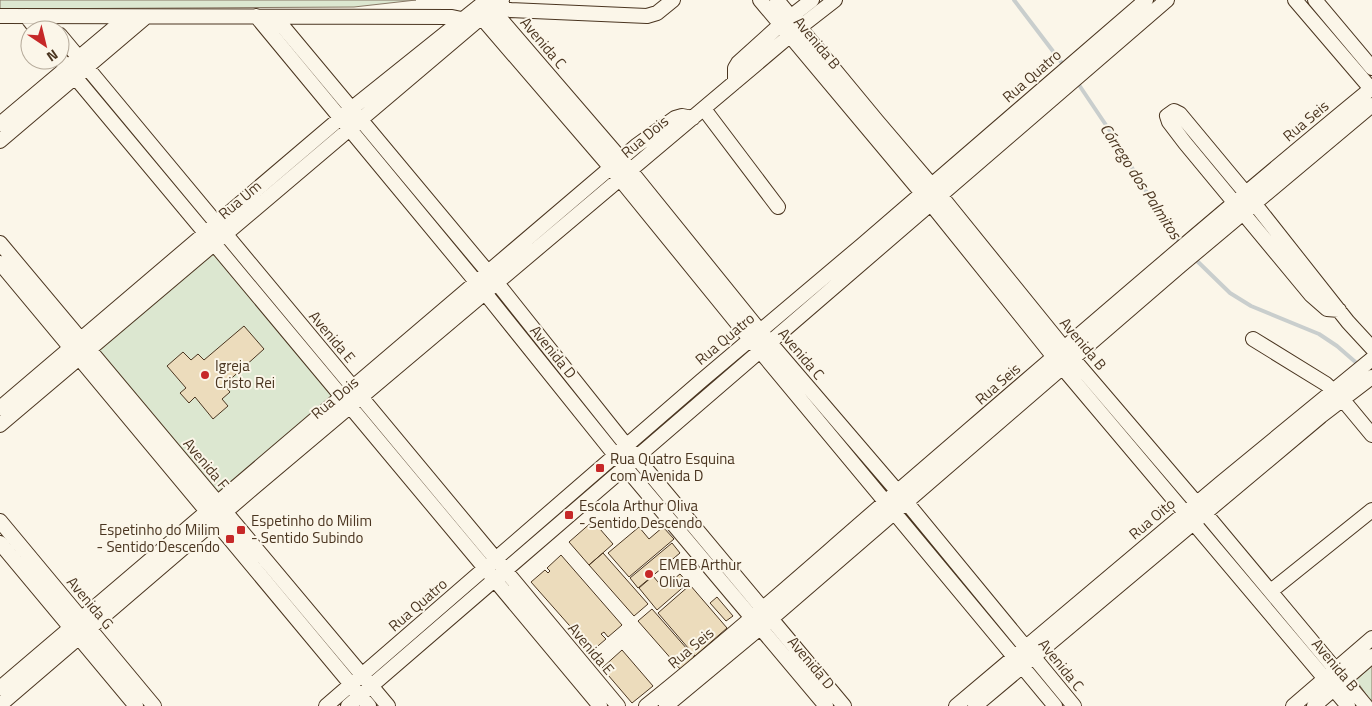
<svg xmlns="http://www.w3.org/2000/svg" width="1372" height="706" font-family="'Titillium Web',sans-serif">
	<style>
		.green { fill: #dce7d0; stroke: #887966 }
		.lines { fill: none; stroke-linecap: round; stroke-linejoin: round }
		.stream { stroke: #c9cecd; stroke-width: 4 }
		.building { fill: #ecdcbc; stroke: #4a3520 }
		.minor-casing { stroke: #4a3520; stroke-width: 16 }
		.minor { stroke: #fbf6e9; stroke-width: 14 }
		.poi-dot { fill: #c62828; stroke: #fbf6e9; stroke-width: 2 }
		.labels { text-anchor: middle; stroke-width: 4; stroke-linejoin: round; paint-order: stroke }
		.street-label { font-size: 15px; fill: #4a3520; stroke: #fbf6e9 }
		.poi-label { font-size: 15px; fill: #4a3520; stroke: #fbf6e9; text-anchor: start }
		.water-label { font-size: 16px; font-style: italic; fill: #4a3520; stroke: #fbf6e9 }
	</style>
	<rect width="100%" height="100%" fill="#fbf6e9"/>
	<path class="green" d="M0 0H416L354 7 0 9Z
		M214 243 342 397 217 503 90 349Z
		M1372 666V703L1356 680Z"/>
	<g class="lines">
		<path class="stream" d="M1014 0 1065 67
			M1077 82 1110 131 1168 228 1182 244
			M1194 258 1230 293 1251 306 1319 334 1337 346 1360 366"/>
	</g>
	<path class="building" d="M244 326 264 349 224 385 230 392 222 399 228 406 213 419 195 397 189 403 180 393 186 388 167 366 183 352 191 360 198 354 204 360Z
		M593 521 613 544 589 565 569 542Z
		M639 527 649 539 663 527 674 539 629 577 608 553Z
		M672 543 680 553 638 588 630 578Z
		M603 553 648 604 634 616 589 565Z
		M561 555 622 625 608 637 604 632 601 634 606 639 592 651 531 582 545 570 548 573 550 571 547 568Z
		M680 574 688 583 657 610 639 588 653 576 663 588Z
		M690 585 727 628 695 656 658 613Z
		M717 597 733 616 726 621 710 603Z
		M652 609 695 658 681 670 638 621Z
		M622 650 653 686 632 703 602 668Z"/>
	<g class="lines">
		<g class="minor-casing">
			<path id="minor" d="M760 0 931 204 1062 367 1348 706
				M777 0 877 121 941 196 1064 348 1205 513 1366 706
				M1295 0 1372 90
				M1315 0 1372 68
				M485 1 621 159 760 331 898 492 1074 706
				M492 1 496 5 510 10 647 16 657 13 673 0
				M475 10 611 168 750 339 1055 706
				M0 16 452 17 466 20
				M26 16 37 30
				M256 16 477 283 615 455 826 706
				M275 17 497 283 626 445 844 706
				M60 35 618 706
				M60 59 600 706
				M735 82V68L738 63 780 25 812 0
				M704 109 778 207
				M0 124 127 17
				M0 141 146 17
				M0 243 388 706
				M0 263 369 706
				M1339 310 1327 309 1311 295 1185 143 1169 122 1167 116 1174 111 1180 114 1254 203 1348 322 1372 348
				M1253 339 1326 384 1343 400 1372 435
				M0 408 351 109 482 4
				M0 425 502 0
				M0 521 154 706
				M0 543 136 706
				M1271 591 1372 510
				M0 688 636 146 675 118 682 116 693 118
				M0 705 252 489 799 28 835 0
				M326 706 701 381 862 245 1146 0
				M348 706 1167 0
				M646 706C725 643 800 576 876 510 1040 369 1204 226 1372 88
				M666 706 772 618 1180 266 1372 105
				M956 706 1222 482 1372 359
				M975 706 1321 416 1372 377
				M1293 706 1372 638
				M1314 706 1372 656"/>
		</g>
		<use href="#minor" class="minor"/>
	</g>
	<g class="poi-dot">
		<circle cx="205" cy="375" r="5"/>
		<rect x="595" y="463" width="10" height="10" rx="2.5"/>
		<rect x="564" y="510" width="10" height="10" rx="2.5"/>
		<rect x="236" y="525" width="10" height="10" rx="2.5"/>
		<rect x="225" y="534" width="10" height="10" rx="2.5"/>
		<circle cx="649" cy="574" r="5"/>
	</g>
	<g class="labels">
		<g class="street-label">
			<text transform="translate(543 43) rotate(50)" y="5">Avenida C</text>
			<text transform="translate(817 43) rotate(50)" y="5">Avenida B</text>
			<text transform="translate(1032 76) rotate(-41)" y="5">Rua Quatro</text>
			<text transform="translate(1306 121) rotate(-40)" y="5">Rua Seis</text>
			<text transform="translate(645 137) rotate(-40)" y="5">Rua Dois</text>
			<text transform="translate(240 200) rotate(-40)" y="5">Rua Um</text>
			<text transform="translate(332 337) rotate(50)" y="5">Avenida E</text>
			<text transform="translate(725 339) rotate(-40)" y="5">Rua Quatro</text>
			<text transform="translate(1083 344) rotate(50)" y="5">Avenida B</text>
			<text transform="translate(553 352) rotate(51)" y="5">Avenida D</text>
			<text transform="translate(801 354) rotate(50)" y="5">Avenida C</text>
			<text transform="translate(998 384) rotate(-41)" y="5">Rua Seis</text>
			<text transform="translate(335 398) rotate(-40)" y="5">Rua Dois</text>
			<text transform="translate(206 464) rotate(50)" y="5">Avenida F</text>
			<text transform="translate(1152 519) rotate(-40)" y="5">Rua Oito</text>
			<text transform="translate(90 603) rotate(50)" y="5">Avenida G</text>
			<text transform="translate(418 605) rotate(-41)" y="5">Rua Quatro</text>
			<text transform="translate(691 648) rotate(-40)" y="5">Rua Seis</text>
			<text transform="translate(591 649) rotate(50)" y="5">Avenida E</text>
			<text transform="translate(811 663) rotate(50)" y="5">Avenida D</text>
			<text transform="translate(1061 665) rotate(51)" y="5">Avenida C</text>
			<text transform="translate(1335 665) rotate(50)" y="5">Avenida B</text>
		</g>
		<g class="poi-label">
			<text x="215" y="371">Igreja<tspan x="215" dy="17">Cristo Rei</tspan></text>
			<text x="610" y="464">Rua Quatro Esquina<tspan x="610" dy="17">com Avenida D</tspan></text>
			<text x="579" y="511">Escola Arthur Oliva<tspan x="579" dy="17">- Sentido Descendo</tspan></text>
			<text x="251" y="526">Espetinho do Milim<tspan x="251" dy="17">- Sentido Subindo</tspan></text>
			<text x="220" y="535" text-anchor="end">Espetinho do Milim<tspan x="220" dy="17">- Sentido Descendo</tspan></text>
			<text x="659" y="570">EMEB Arthur<tspan x="659" dy="17">Oliva</tspan></text>
		</g>
		<g class="water-label">
			<text transform="translate(1141 181) rotate(57)" y="6">Córrego dos Palmitos</text>
		</g>
	</g>
	<g transform="translate(45 45) rotate(145)"><circle r="24" fill="#fbf6e9" stroke="#b4a999"/>
	<path d="M0-4L9 19L0 12L-9 19Z" fill="#c62828"/>
	<text y="-8" font-size="14" font-weight="bold" text-anchor="middle" fill="#4a3520">N</text>
	</g>
</svg>
